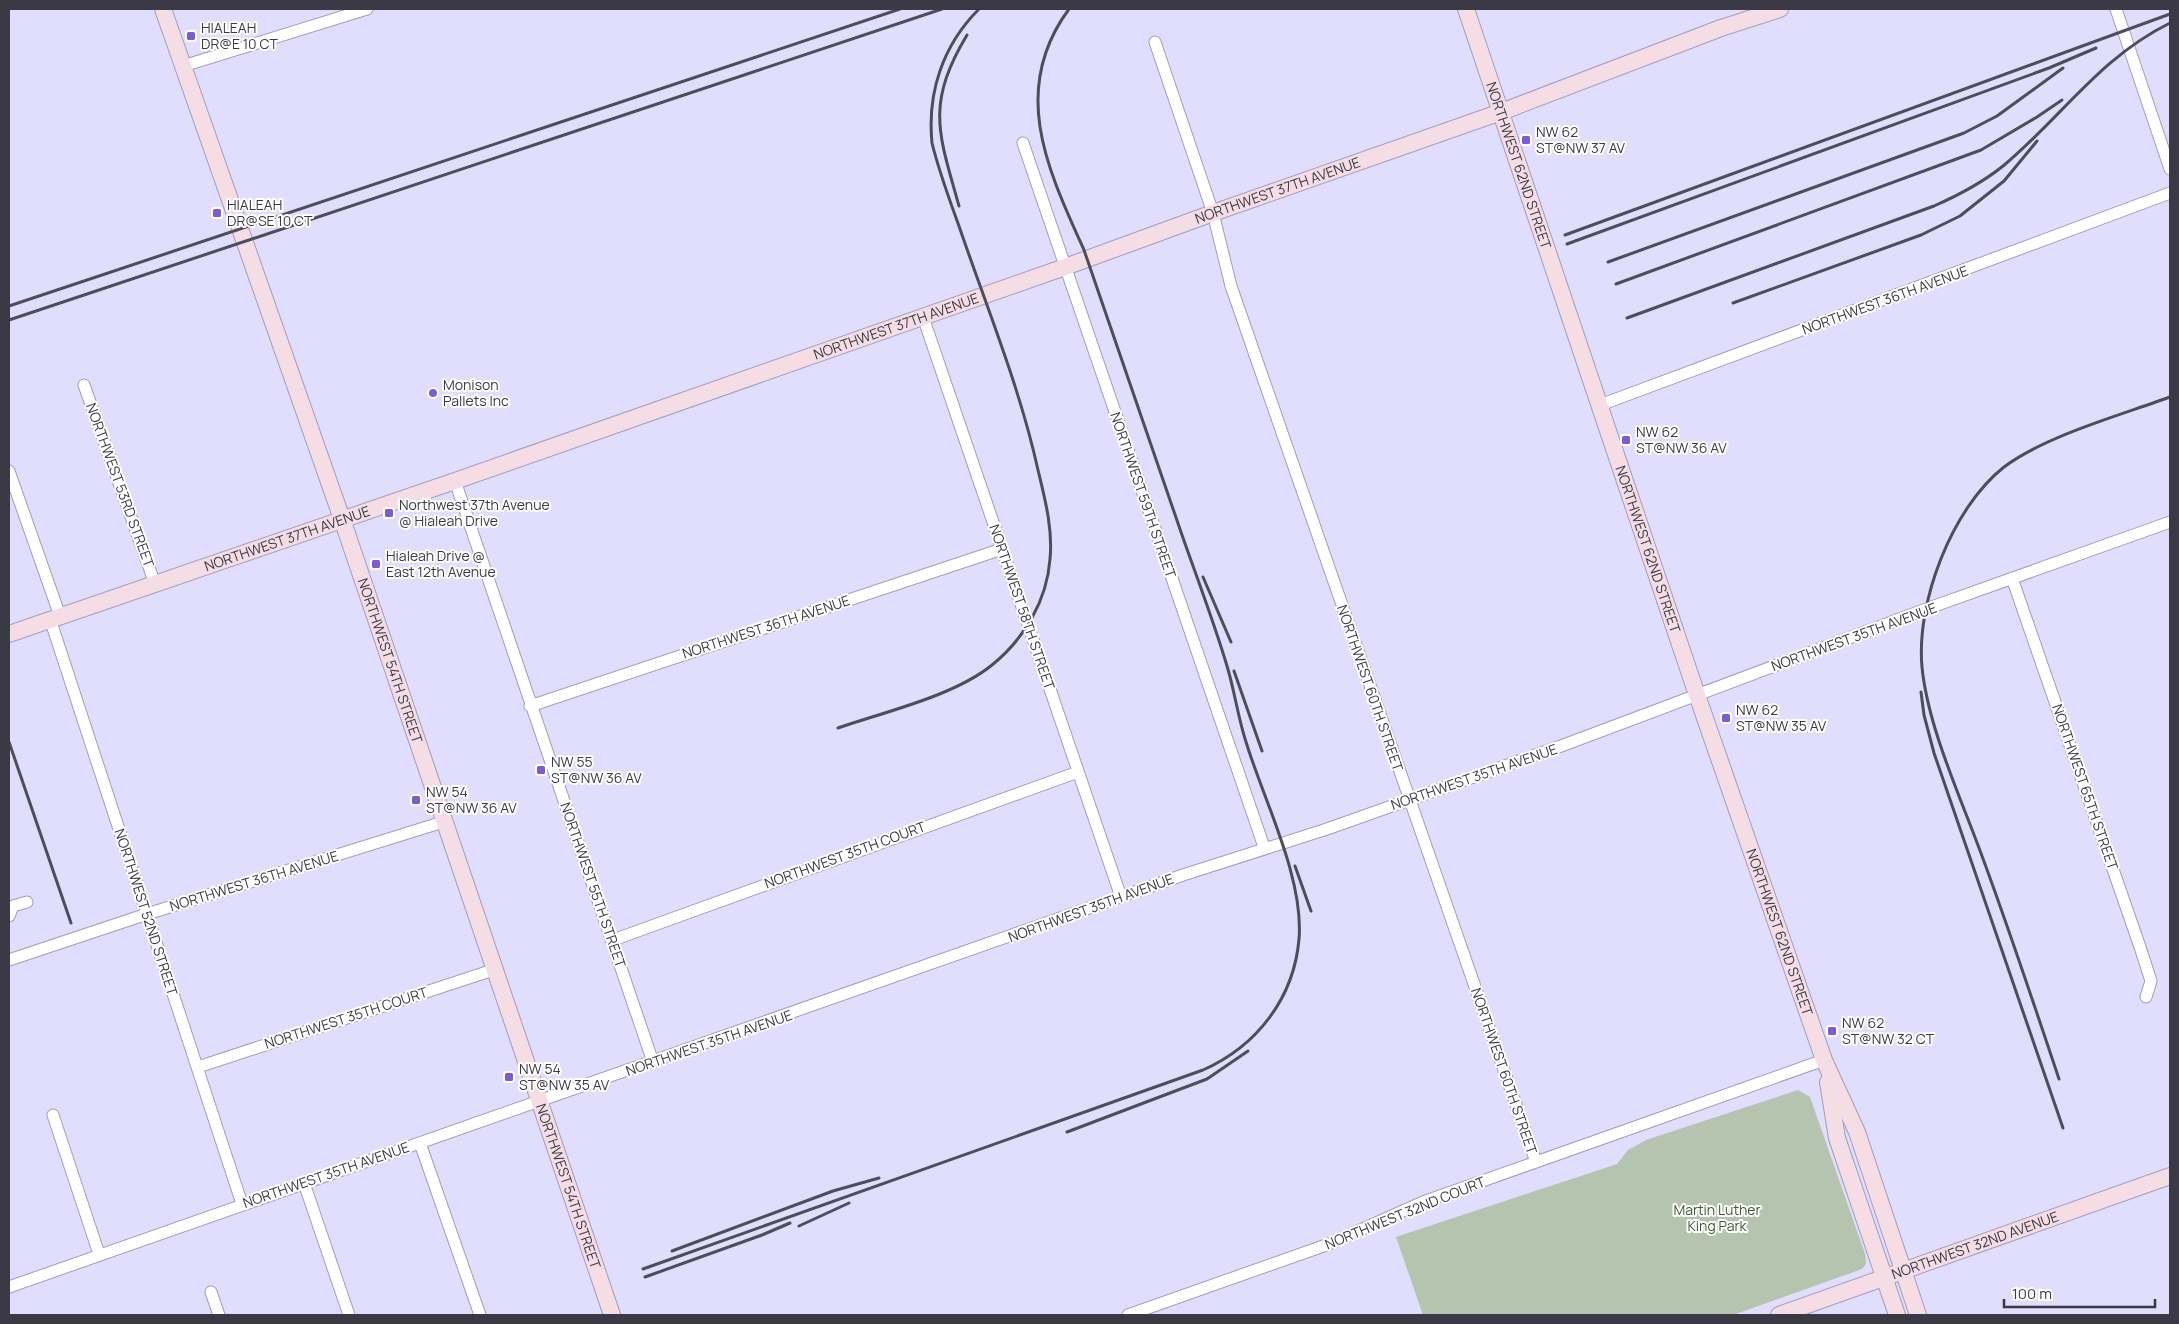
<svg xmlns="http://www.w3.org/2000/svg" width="2179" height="1324" font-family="Manrope,sans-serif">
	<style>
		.green { fill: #b4c4af }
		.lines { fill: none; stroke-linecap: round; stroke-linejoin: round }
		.street-casing { stroke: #a19dba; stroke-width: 13 }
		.secondary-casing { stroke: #a19dba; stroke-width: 18 }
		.street { stroke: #fff; stroke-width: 11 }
		.secondary { stroke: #f4dde4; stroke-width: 16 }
		.rail { stroke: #4e4d5b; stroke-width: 3 }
		.poi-dot { fill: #7c5cd6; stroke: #fff; stroke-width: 2 }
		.labels { text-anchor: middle; stroke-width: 4; stroke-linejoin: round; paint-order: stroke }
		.poi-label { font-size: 14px; fill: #3a3945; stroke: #fff; text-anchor: start }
		.street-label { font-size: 14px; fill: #3a3945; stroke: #fff }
		.park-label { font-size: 14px; fill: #3b5931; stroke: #fff }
	</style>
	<rect width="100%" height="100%" fill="#e1ddfc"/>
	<path class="green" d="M1798 1090 1810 1097 1865 1254 1866 1264 1862 1269 1733 1315H1423L1396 1237 1617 1164 1628 1150 1646 1140Z"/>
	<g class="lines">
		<g class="street-casing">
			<path id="street" d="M2116 9 2170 169
				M1155 42 1213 213 1231 286 1536 1162
				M183 66 367 9
				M1023 143 1264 847
				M923 317 1121 897
				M84 385 155 584
				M1600 405 2170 193
				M9 471 60 616
				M455 481 653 1062
				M2012 578 2140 947 2151 981 2146 997
				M50 619 242 1204
				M530 706 1002 549
				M9 916 13 906 27 902
				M613 940 1078 772
				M9 960 147 914 443 822
				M198 1067 493 970
				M53 1115 99 1254
				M420 1143 480 1315
				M304 1183 349 1315
				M9 1287 1183 875 1327 829 1561 746 1926 609 2170 522
				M211 1292 219 1315
				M1128 1315 1329 1244 1423 1202 1824 1060"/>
		</g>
		<g class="secondary-casing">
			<g id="secondary">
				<path id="s1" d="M163 9 342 519 612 1315"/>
				<path id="s2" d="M1466 9 1697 695 1824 1060 1857 1132 1918 1315"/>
				<path id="s3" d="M9 634 455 481 1065 267 1213 213 1501 112 1721 28 1780 9"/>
				<path d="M1828 1082 1837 1138 1897 1315"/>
				<path id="s4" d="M1779 1315 2170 1176"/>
			</g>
		</g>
		<use href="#street" class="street"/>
		<use href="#secondary" class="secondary"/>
		<path class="rail" d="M959 206C939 134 925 105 967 35
			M1565 235 2170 14
			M1567 244 2049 68 2096 48
			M1608 262 1964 133 1997 116 2063 68
			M1616 284 1981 150 2037 117 2062 100
			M1733 303 1921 235 1960 216 2004 181 2037 141
			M9 306 900 9
			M1627 318 1934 206C1959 195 1982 183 2003 166 2062 117 2099 58 2170 23
			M9 320 942 9
			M1203 577 1231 642
			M1234 671 1262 751
			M1921 692 1924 715 1934 753 2063 1128
			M838 728C884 712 954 696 992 665 1024 639 1047 601 1050 559 1053 529 1045 499 1038 470 1020 388 987 308 960 229 950 201 939 172 932 143 927 92 943 45 979 9
			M9 742 71 923
			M1295 866 1311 911
			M2059 1079C2034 1004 2009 929 1982 856 1961 798 1928 728 1922 667 1916 602 1952 508 2004 467 2045 436 2121 415 2170 397
			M1067 1132 1207 1079 1248 1051
			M799 1226 849 1203
			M672 1251 833 1191 879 1178
			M643 1269 1203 1070C1257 1046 1294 998 1299 939 1304 879 1265 803 1247 745 1238 719 1235 692 1227 666 1214 622 1197 578 1182 535 1149 440 1117 345 1084 250 1048 170 1009 90 1069 9
			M645 1277 762 1235 790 1223"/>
	</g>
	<g class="poi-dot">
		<rect x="186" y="31" width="10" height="10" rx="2.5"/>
		<rect x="1521" y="135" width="10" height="10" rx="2.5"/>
		<rect x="212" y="208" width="10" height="10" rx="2.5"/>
		<circle cx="433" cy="393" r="5"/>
		<rect x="1621" y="435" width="10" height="10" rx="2.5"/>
		<rect x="384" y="508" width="10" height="10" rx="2.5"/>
		<rect x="371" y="559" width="10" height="10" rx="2.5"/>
		<rect x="1721" y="713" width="10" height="10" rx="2.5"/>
		<rect x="536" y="765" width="10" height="10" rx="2.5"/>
		<rect x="411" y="795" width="10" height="10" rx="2.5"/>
		<rect x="1827" y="1026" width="10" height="10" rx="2.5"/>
		<rect x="504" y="1072" width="10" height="10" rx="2.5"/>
	</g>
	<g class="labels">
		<g class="poi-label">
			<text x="201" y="33">HIALEAH<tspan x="201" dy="16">DR@E 10 CT</tspan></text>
			<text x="1536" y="137">NW 62<tspan x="1536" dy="16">ST@NW 37 AV</tspan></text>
			<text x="227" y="210">HIALEAH<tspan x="227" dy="16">DR@SE 10 CT</tspan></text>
			<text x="443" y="390">Monison<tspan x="443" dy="16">Pallets Inc</tspan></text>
			<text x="1636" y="437">NW 62<tspan x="1636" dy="16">ST@NW 36 AV</tspan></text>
			<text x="399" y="510">Northwest 37th Avenue<tspan x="399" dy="16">@ Hialeah Drive</tspan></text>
			<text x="386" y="561">Hialeah Drive @<tspan x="386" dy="16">East 12th Avenue</tspan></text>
			<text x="1736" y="715">NW 62<tspan x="1736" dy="16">ST@NW 35 AV</tspan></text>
			<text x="551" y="767">NW 55<tspan x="551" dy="16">ST@NW 36 AV</tspan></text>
			<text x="426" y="797">NW 54<tspan x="426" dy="16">ST@NW 36 AV</tspan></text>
			<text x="1842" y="1028">NW 62<tspan x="1842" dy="16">ST@NW 32 CT</tspan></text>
			<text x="519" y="1074">NW 54<tspan x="519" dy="16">ST@NW 35 AV</tspan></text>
		</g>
		<g class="street-label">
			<text dy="5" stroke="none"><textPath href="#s2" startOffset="165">NORTHWEST 62ND STREET</textPath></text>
			<text dy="5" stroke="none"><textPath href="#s3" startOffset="1344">NORTHWEST 37TH AVENUE</textPath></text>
			<text transform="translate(1885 300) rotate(-20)" y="5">NORTHWEST 36TH AVENUE</text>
			<text dy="5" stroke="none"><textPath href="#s3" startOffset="939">NORTHWEST 37TH AVENUE</textPath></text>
			<text transform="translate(120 485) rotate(70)" y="5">NORTHWEST 53RD STREET</text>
			<text transform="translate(1143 495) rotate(71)" y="5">NORTHWEST 59TH STREET</text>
			<text dy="5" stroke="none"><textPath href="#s3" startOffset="294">NORTHWEST 37TH AVENUE</textPath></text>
			<text dy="5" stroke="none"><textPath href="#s2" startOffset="570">NORTHWEST 62ND STREET</textPath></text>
			<text transform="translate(1022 607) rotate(71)" y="5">NORTHWEST 58TH STREET</text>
			<text transform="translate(766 627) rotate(-18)" y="5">NORTHWEST 36TH AVENUE</text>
			<text transform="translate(1854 637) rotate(-20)" y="5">NORTHWEST 35TH AVENUE</text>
			<text dy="5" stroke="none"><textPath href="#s1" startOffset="690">NORTHWEST 54TH STREET</textPath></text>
			<text transform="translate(1370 688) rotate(71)" y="5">NORTHWEST 60TH STREET</text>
			<text transform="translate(1474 777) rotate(-19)" y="5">NORTHWEST 35TH AVENUE</text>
			<text transform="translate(2085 787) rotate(71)" y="5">NORTHWEST 65TH STREET</text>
			<text transform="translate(845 855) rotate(-20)" y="5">NORTHWEST 35TH COURT</text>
			<text transform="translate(254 881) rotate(-17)" y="5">NORTHWEST 36TH AVENUE</text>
			<text transform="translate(593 885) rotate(71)" y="5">NORTHWEST 55TH STREET</text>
			<text transform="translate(1091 908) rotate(-20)" y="5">NORTHWEST 35TH AVENUE</text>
			<text transform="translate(146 912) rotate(72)" y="5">NORTHWEST 52ND STREET</text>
			<text dy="5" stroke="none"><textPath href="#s2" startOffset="975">NORTHWEST 62ND STREET</textPath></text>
			<text transform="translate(346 1018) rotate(-18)" y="5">NORTHWEST 35TH COURT</text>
			<text transform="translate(709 1043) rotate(-19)" y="5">NORTHWEST 35TH AVENUE</text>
			<text transform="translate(1504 1071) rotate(71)" y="5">NORTHWEST 60TH STREET</text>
			<text transform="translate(326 1175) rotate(-19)" y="5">NORTHWEST 35TH AVENUE</text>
			<text dy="5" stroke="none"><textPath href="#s1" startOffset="1245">NORTHWEST 54TH STREET</textPath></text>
			<text transform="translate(1405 1213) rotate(-22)" y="5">NORTHWEST 32ND COURT</text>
			<text dy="5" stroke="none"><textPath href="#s4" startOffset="208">NORTHWEST 32ND AVENUE</textPath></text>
		</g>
		<g class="park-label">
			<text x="1717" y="1215">Martin Luther<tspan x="1717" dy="16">King Park</tspan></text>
		</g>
	</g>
	<rect width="2179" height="1324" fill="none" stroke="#3a3945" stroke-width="20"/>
	<path d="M2004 1299v8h151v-8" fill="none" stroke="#3a3945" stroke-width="2.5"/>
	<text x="2012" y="1299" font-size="15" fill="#3a3945" stroke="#ffffff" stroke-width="4" paint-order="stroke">100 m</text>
</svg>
